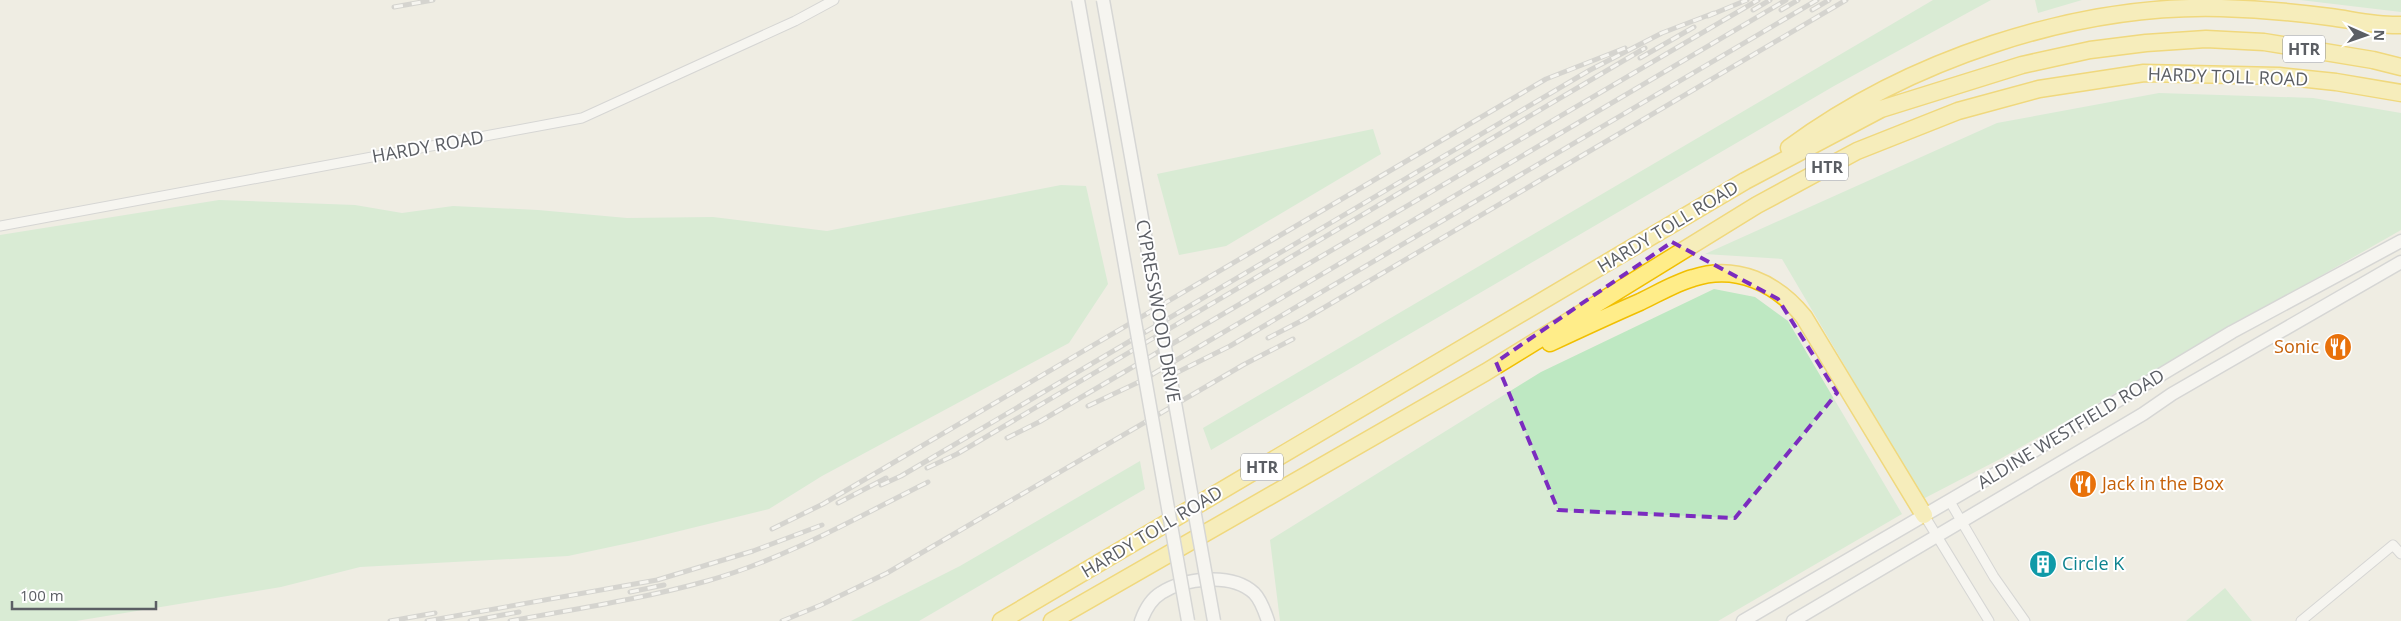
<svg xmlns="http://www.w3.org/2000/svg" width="2401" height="621" font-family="'Open Sans',sans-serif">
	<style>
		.green { fill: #bee8c2 }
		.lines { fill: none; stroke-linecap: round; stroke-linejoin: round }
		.minor-casing { stroke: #b8bac0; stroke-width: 11 }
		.secondary-casing { stroke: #b8bbc2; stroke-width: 15 }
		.motorway-casing { stroke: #f1bf00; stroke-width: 19 }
		.minor { stroke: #fff; stroke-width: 9 }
		.secondary { stroke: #fff; stroke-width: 12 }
		.motorway { stroke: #ffed89; stroke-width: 16 }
		.rail-casing { stroke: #b6b7b7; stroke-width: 5 }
		.rail { stroke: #fff; stroke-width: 3; stroke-dasharray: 9; stroke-linecap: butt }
		.secondary-bridge-casing { stroke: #b8bbc2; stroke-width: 15; stroke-linecap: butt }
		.secondary-bridge { stroke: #fff; stroke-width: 12 }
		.marked { fill: none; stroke: #7b2cbf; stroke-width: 4; stroke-dasharray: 10 6; stroke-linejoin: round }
		.labels { text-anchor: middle; stroke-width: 4; stroke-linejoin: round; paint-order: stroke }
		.shield { fill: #fff; stroke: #8c8e92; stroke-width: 1 }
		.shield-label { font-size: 16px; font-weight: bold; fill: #5b5e64 }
		.street-label { font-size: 18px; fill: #5b5e64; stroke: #fff }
		.food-label { font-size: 18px; fill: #c56008; stroke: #fff; text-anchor: end }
		.culture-label { font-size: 18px; fill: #0d838f; stroke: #fff; text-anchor: start }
	</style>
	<rect width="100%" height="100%" fill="#efede3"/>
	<path class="green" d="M1933 0H1991L1834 86 1211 450 1203 428Z
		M2035 0H2082L2038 13Z
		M2300 0H2401V12Z
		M2159 93 2313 98 2401 113V230L2000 459 1923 499 1782 259 1705 254 1997 123Z
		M1373 129 1381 154 1226 246 1179 255 1157 174Z
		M1061 185 1086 186 1108 284 1069 343 822 476 769 509 643 540 568 556 360 567 281 587 76 621H0V235L219 200 355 205 402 213 453 206 538 210 627 218 713 217 827 231Z
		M1714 289 1755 297 1788 321 1902 514 1718 621H1280L1270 540 1541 372Z
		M1140 461 1145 489 919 621H851L960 566Z
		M2225 588 2252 621H2186Z"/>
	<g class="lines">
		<g class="minor-casing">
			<path id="minor" d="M0 226 582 118 795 21 834 0
				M1949 500 1994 577 2025 621
				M1924 515 1989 621
				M2301 621 2393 545 2401 554"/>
		</g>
		<g class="secondary-casing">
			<path id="secondary" d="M1141 621C1145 610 1151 599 1161 593 1184 578 1232 572 1254 593 1261 600 1265 612 1268 621
				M1743 621 2002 470 2232 332 2401 241
				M1793 621 2143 414 2172 394 2401 262"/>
		</g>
		<g class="motorway-casing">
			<path id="motorway" d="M1789 148C1907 61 2073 4 2221 8 2257 9 2293 12 2330 17 2353 20 2378 26 2401 25
				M1550 343C1580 329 1610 315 1640 302 1657 294 1675 283 1693 278 1736 264 1777 283 1804 317L1924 515
				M1001 621 1745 181 1881 109 2022 65 2090 50 2146 43 2206 39 2264 42 2373 60 2401 67
				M1052 621 1486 372 1757 205 1857 151 1958 111 2039 89 2144 73 2279 76 2336 82 2401 93"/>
		</g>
		<use href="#minor" class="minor"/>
		<use href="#secondary" class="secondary"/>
		<use href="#motorway" class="motorway"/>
		<g class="rail-casing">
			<path id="rail" d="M394 7 433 0
				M1753 10 1770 0
				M1781 10 1798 0
				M1812 10 1829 0
				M1708 16 1747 0
				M1640 58 1694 27
				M1268 338 1303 320 1846 0
				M1172 375 1230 346 1817 0
				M1088 406 1141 381 1786 0
				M1007 438 1039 422 1758 0
				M927 468 957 454 1645 48
				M881 485 901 476 1590 70 1662 33 1714 13
				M838 503 886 478
				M772 529 823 504 1546 79 1625 48
				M630 592 664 585
				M390 621 435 613
				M427 621 657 580 753 551 822 525
				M470 621 519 612
				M510 621C575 609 642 599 707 581 785 559 856 518 928 482
				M782 621 821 605 887 573 1243 365 1293 339"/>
		</g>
		<use href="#rail" class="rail"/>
		<g class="secondary-bridge-casing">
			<path id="secondary-bridge" d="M1078 0 1188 621
				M1103 0 1214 621"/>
		</g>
		<use href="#secondary-bridge" class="secondary-bridge"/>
	</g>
	<path d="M0 0H2401V621H0ZM1672 242 1778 299 1837 393 1735 518 1558 510 1496 362Z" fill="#efede3" fill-opacity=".55" fill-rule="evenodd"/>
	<path class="marked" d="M1672 242 1778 299 1837 393 1735 518 1558 510 1496 362Z"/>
	<defs>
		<g id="restaurant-disc" transform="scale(1.4375)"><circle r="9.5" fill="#e8710a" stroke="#fff"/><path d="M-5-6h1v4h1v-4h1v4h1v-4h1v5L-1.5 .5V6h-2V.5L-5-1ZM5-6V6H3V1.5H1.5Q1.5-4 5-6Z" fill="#fff"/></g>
		<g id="building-disc" transform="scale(1.4375)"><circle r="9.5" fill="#0f9aa8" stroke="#fff"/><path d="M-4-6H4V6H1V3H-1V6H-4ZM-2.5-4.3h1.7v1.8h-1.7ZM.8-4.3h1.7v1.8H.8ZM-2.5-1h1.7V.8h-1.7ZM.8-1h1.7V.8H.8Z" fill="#fff"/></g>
	</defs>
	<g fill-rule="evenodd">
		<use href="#restaurant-disc" x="2338" y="347"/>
		<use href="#restaurant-disc" x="2083" y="484"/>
		<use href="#building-disc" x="2043" y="564"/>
	</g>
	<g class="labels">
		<g class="shield">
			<rect x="2283" y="35.5" width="42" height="27" rx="4"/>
			<rect x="1806" y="153.5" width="42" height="27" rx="4"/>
			<rect x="1241" y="453.5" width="42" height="27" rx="4"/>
		</g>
		<g class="shield-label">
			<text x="2304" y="55">HTR</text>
			<text x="1827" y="173">HTR</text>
			<text x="1262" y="473">HTR</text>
		</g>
		<g class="street-label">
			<text transform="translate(2228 77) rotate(2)" y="6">HARDY TOLL ROAD</text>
			<text transform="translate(428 147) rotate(-10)" y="6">HARDY ROAD</text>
			<text transform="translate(1668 227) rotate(-31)" y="6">HARDY TOLL ROAD</text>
			<text transform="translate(1158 311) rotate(80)" y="6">CYPRESSWOOD DRIVE</text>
			<text transform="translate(2071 429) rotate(-31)" y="6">ALDINE WESTFIELD ROAD</text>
			<text transform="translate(1152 532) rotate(-31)" y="6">HARDY TOLL ROAD</text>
		</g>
		<g class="food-label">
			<text x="2319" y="353">Sonic</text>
			<text x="2102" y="490" text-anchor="start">Jack in the Box</text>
		</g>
		<g class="culture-label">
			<text x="2062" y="570">Circle K</text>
		</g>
	</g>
	<g transform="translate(2366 35) rotate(92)" stroke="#ffffff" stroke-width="4" paint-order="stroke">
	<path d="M0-4L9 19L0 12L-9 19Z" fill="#5b5e64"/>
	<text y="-8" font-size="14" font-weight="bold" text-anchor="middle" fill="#5b5e64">N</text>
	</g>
	<path d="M12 601v8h144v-8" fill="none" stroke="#5b5e64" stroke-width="2.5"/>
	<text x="20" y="601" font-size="15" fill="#5b5e64" stroke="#ffffff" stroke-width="4" paint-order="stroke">100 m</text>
</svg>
